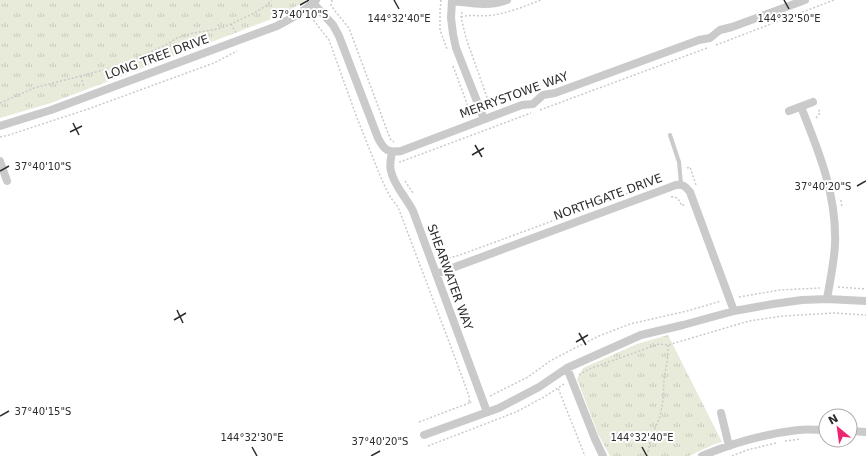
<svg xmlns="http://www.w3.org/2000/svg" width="866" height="456" font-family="'DejaVu Sans',sans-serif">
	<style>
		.park { fill: url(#park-tufts) }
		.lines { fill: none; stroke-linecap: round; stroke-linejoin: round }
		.path { stroke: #cacaca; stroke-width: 1.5; stroke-dasharray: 2 2; stroke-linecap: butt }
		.lane { stroke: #cacaca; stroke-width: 4 }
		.street { stroke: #cacaca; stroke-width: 8 }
		.ticks { fill: none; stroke: #2d2d2d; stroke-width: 1.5 }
		.labels { text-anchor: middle; stroke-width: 4; stroke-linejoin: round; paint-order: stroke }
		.street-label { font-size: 12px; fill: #2d2d2d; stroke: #fff }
		.ticks-label { font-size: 10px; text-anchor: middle; fill: #2d2d2d; stroke: #fff; stroke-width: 4; stroke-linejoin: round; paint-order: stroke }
	</style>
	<defs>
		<pattern id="park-tufts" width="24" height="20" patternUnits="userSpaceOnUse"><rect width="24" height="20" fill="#e8ebd9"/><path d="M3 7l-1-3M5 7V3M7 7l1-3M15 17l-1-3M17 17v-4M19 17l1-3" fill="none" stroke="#c7cabb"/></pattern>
	</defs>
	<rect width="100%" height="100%" fill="#fff"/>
	<path class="park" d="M0 0H306L282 15 51 103 0 118Z
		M668 335 722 442 715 444 689 456H610L598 434 577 379 583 368 637 344Z"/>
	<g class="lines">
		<path class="path" d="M332 0 331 5 335 11 349 28 388 133 391 140 394 142
			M441 0 440 10V30L447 49
			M462 12 461 17 466 38 489 103 494 107
			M311 17 329 40 357 118 381 178 388 193 393 201 398 207 454 355 469 396V403L473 401
			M461 17C471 14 482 17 492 15 509 13 525 6 541 0
			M231 24 236 33
			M716 45 834 0
			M453 66 469 109V115L468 116
			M81 76 84 88
			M0 103 34 88 107 69 132 60 162 47 177 38 193 33 218 29 231 24 252 14 266 6 271 0
			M540 110 707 48
			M816 118 820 113 818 108
			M0 137 9 135 88 109 214 63 237 51
			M400 161V162L531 113
			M687 168 690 167 696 185
			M405 181 413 193
			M671 197C677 196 679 200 682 206L685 204
			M841 200 842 208
			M441 260 460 255 650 185
			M449 284 451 279 453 278
			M838 287 866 289
			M739 297 780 290 820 288
			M579 375 589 369 659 344 668 345 749 321 783 316 834 313 866 315
			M564 384 558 388 585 456
			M490 396 528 377 550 361 569 351 599 336 630 324 687 311 721 301
			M419 422 469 403
			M785 441 801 439
			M428 446 516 412 544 397 558 388
			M647 456 651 437 660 417 663 400 664 380 668 355V345
			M732 456 747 450 776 443"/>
		<path class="lane" d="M670 135 679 162 681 184"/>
		<path class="street" d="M452 0 451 18 453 34 456 48 484 119
			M452 1C471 3 489 7 507 0
			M313 3 333 25 339 36 378 138C384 150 388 153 401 151L522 105 533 104 543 95 555 93 699 40 710 38 720 30 732 27 805 0
			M801 107C819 152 837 195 835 245 834 263 830 281 827 299
			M789 111 813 102
			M0 126 51 110 277 26C290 19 306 11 316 0
			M392 152C391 158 389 165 391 171 394 186 406 197 413 211L487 412
			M0 161 7 181
			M436 274 676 185C683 184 685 186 690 192L734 311
			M567 368 595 439 603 456
			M721 413 729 446
			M850 431 866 432
			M424 435 499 408 539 387 567 368 641 335 683 325 734 311 773 304 802 300 827 299 866 301
			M702 456C732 443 765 434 798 430 807 429 817 430 826 430"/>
	</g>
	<path class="ticks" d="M394 0 399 9M784 0 789 9M300 5 309 0M73 123 79 135M70 132 82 126M475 145 482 157M472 155 484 148M0 171 9 166M857 186 866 181M177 310 183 323M174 320 186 313M579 333 586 345M576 342 588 335M0 416 9 411M252 447 257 456M642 447 647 456M371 456 380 451"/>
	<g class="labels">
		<g class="street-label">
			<text transform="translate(157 57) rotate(-20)" y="4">LONG TREE DRIVE</text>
			<text transform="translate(514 95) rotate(-20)" y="4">MERRYSTOWE WAY</text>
			<text transform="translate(608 197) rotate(-20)" y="4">NORTHGATE DRIVE</text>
			<text transform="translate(450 277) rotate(70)" y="4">SHEARWATER WAY</text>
		</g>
	</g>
	<g class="ticks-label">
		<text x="300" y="18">37°40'10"S</text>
		<text x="399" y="22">144°32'40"E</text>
		<text x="789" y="22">144°32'50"E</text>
		<text x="43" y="170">37°40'10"S</text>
		<text x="823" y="190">37°40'20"S</text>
		<text x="43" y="415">37°40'15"S</text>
		<text x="252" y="441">144°32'30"E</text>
		<text x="642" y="441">144°32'40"E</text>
		<text x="380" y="445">37°40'20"S</text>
	</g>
	<g transform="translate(838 428) rotate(331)"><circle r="19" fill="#ffffff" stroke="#ababab"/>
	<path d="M0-3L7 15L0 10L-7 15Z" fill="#ec2670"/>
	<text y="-6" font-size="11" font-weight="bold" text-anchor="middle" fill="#2d2d2d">N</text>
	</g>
</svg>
